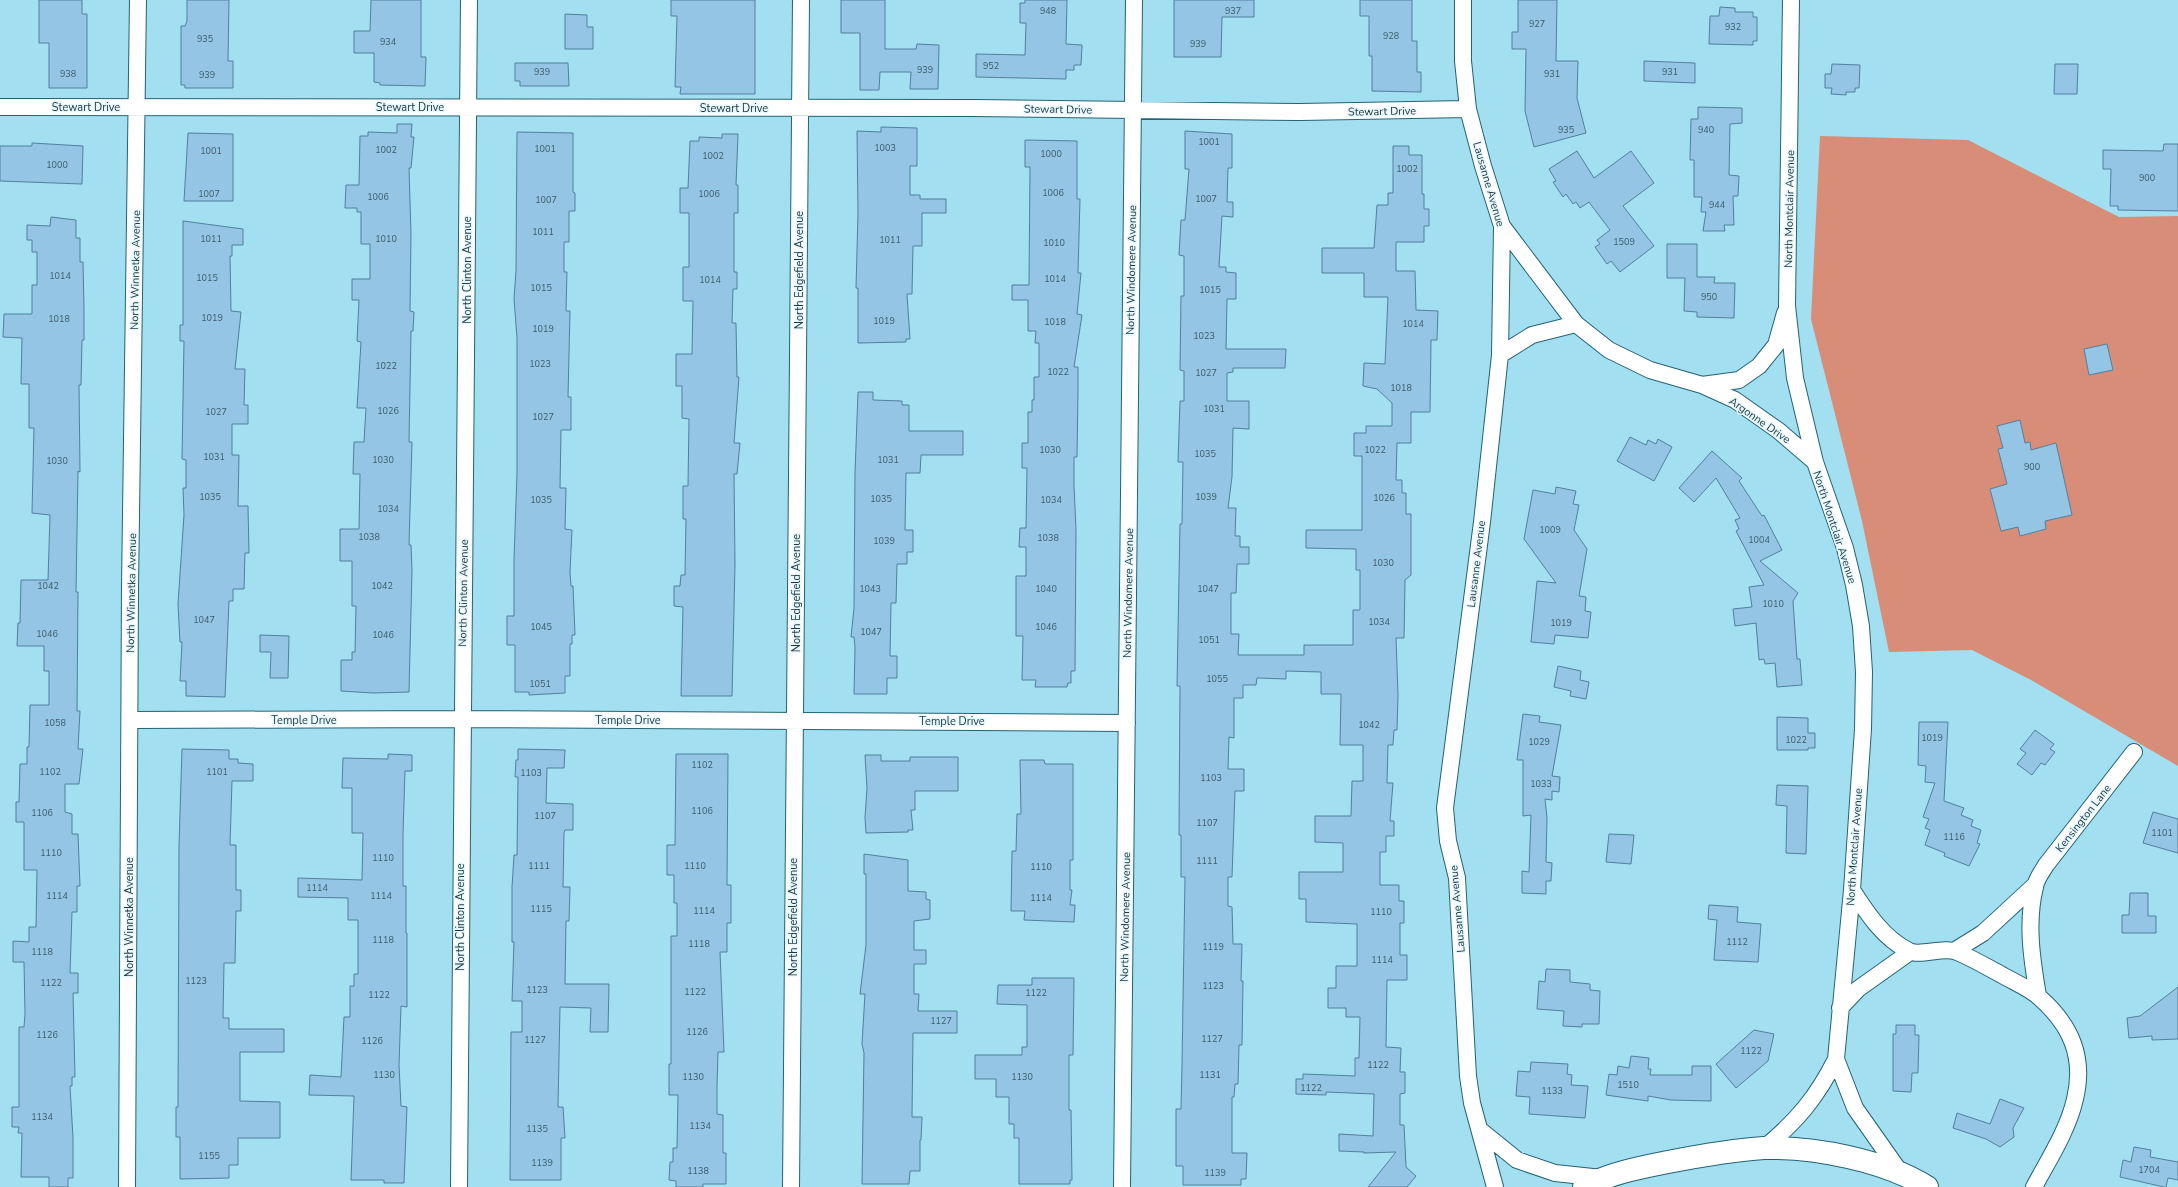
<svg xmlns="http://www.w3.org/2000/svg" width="2178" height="1187" font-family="'Nunito Sans',sans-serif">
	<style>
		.green { fill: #d78d77 }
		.building { fill: #94c5e4; stroke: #52809d }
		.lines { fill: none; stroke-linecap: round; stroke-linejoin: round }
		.street-casing { stroke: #246373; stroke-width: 18 }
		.secondary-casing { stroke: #246373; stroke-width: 24 }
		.street { stroke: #fff; stroke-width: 16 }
		.secondary { stroke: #fff; stroke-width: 22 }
		.labels { text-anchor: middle; stroke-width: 3; stroke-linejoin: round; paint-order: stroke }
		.number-label { font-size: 9px; fill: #3c5b68 }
		.street-label { font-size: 11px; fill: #1e383f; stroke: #e6f8fd }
	</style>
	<rect width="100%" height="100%" fill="#a1dff1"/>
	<path class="green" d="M1820 136 1968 140 2119 217 2178 216V766L2031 680 1972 650 1889 652 1862 521 1811 319Z"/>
	<path class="building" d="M39 0H82V14H87V88H49V43H39Z
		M187 0H229L228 61H233V88H185V85H181V26H185L187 21Z
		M371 0H421V57H426L425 86 380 85V83L374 82V53H354V31H370Z
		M671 0H755V94H680L681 87H675L677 16H671Z
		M841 0H885V49H916L917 44 939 45 938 89H910L911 72H880L879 90H860V33H841Z
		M1025 0H1067L1066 44 1082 45 1081 65H1074V70H1066V79L976 77V54L1025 55 1026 23H1020V3H1025Z
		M1174 0H1254V17H1222L1221 57H1174Z
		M1360 0H1412V41H1417V72H1421V92L1372 91V56H1369V16H1360Z
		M1518 0H1557L1556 61H1578L1577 98 1586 133 1534 147 1525 111 1526 49H1512V32H1518Z
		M1720 7 1735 8V12H1753V17H1757V41H1753V45L1709 44 1710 16H1719Z
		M565 14 587 15V27H593V49H565Z
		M1644 61 1695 63V83L1644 81Z
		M515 63H568L569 86H520V81H515Z
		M1832 64 1860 65 1859 88H1855V92H1846V95L1831 94 1832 88H1825V74H1831Z
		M2055 64H2078L2077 94H2054Z
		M1698 107 1742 108V123L1730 124 1729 175 1739 176 1738 196H1733L1734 225H1724L1725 231H1703L1706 212H1701L1702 197H1694V160H1690L1691 119H1698Z
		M397 124H412L411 137H414L411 168H409L411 234 410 311 414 312 413 331H411L409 442H412L409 545H411L412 570 409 692 373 693 341 691V660H352V652H355L356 606H352V561H340V529H359L360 474H353L354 442H364L366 408H357L361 342 357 341 359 300H352V279H370V244H361V212H357V208H345L346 185H359L360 136H368V132L397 133Z
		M881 127 917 128V166H910V195H920V199H946V213H922V246H913L912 294H907L910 339H906V342L858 343V288H856L858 214 857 131 881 132Z
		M1185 131 1232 134V168H1228L1227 202H1233V217L1222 216 1219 267H1226V272L1236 273V299H1227L1226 349H1286L1285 368H1233V372L1227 373V401H1249V429L1233 428 1232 477 1228 508H1236L1235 536H1240V547H1249V564H1237L1236 593H1231V634H1239L1238 655H1304V645H1353V610H1360V570H1356V549L1306 548V530H1362V456H1354V433H1366V426H1392V403L1377 389 1363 386 1364 363 1385 364 1388 297H1364V273H1322V248H1374L1377 205H1388V193H1393V146H1409V155H1422V194H1424V209H1429V226H1424V242H1396V271H1415L1416 310 1438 311 1437 340H1431L1430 412H1411V443H1397L1396 480H1402V493H1406V514H1411V575L1405 580 1404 638H1396L1398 695 1397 730H1394L1393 745H1388L1387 783H1393L1390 821H1394V836H1386V852H1380V885H1399V901H1404V923H1400V955H1407V980H1387L1386 1047 1401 1048 1400 1072H1405V1093L1400 1094V1125H1404L1406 1167 1416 1176 1407 1187H1368L1396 1152 1364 1153V1152L1339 1151V1134L1373 1136 1374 1094 1326 1092V1095L1296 1094V1079H1303V1074L1355 1076V1058H1359L1360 1017H1346V1008H1328V988H1336V966H1357V924L1306 922V899H1299V872H1343V843L1315 842V816H1351L1352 781H1363V745H1340L1341 694H1321V672L1286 671V679L1257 678 1256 685H1243V698H1234V738L1229 737 1228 769H1244V791H1235L1232 877H1228V906L1232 907 1233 944H1242L1241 981H1243L1242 1045H1239L1238 1084H1235L1234 1097H1232V1153H1247L1246 1179H1241V1185H1183V1166H1176V1109H1181L1182 1065 1185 877H1181V835H1179L1180 686H1177L1180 524H1182L1183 462H1178L1180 401H1184V371L1180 370 1181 296H1184V256L1179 255 1181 220H1185L1189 169H1185Z
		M517 132 573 133V192L575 193V211H569V242H564V272H567L566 311H570L568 397H571V430H561L560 488H566L565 529 572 530 570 572 571 586H573L575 635H572V644H570V676H565V693L529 695V692H515V645H507V616H514V560L517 473V338L514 299 516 271Z
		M188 133 233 134V201H184Z
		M722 134H738L736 185H738V213H734V272H737V289H733L732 323H736L737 377H739L734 443H740L737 474H734L735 564 732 696H681L683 607 674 606V586H680L681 575H685L686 519H683V486H688L689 419 682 418V386H676V354H692L693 301H683V267H689V213H680V188H688L690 141H699V137L722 138Z
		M1025 140 1077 141V199H1080L1078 273H1081L1077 314 1082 315 1074 367H1078V390L1077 457H1074V486L1076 529 1075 671H1071V683H1068L1067 687H1035L1036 680H1022L1023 636H1016V576H1026V547H1019L1020 528H1026L1027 468H1022V443H1028V412H1032V400H1034V377H1039V343H1035L1036 331H1028V300H1012V285H1029L1030 167H1025Z
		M32 143 83 146 82 184 0 181V146H32Z
		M2164 144H2178V211L2118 210V206H2110L2111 169H2103V150L2163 151Z
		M1577 151 1594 178 1631 151 1654 183 1623 206 1654 246 1620 272 1611 261 1607 264 1595 247 1600 244 1597 240 1610 230 1589 202 1580 208 1576 202 1573 204 1566 194 1563 197 1553 182 1556 181 1549 169Z
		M51 217 76 220V238H80V262H83L84 308V340H82L81 385H79L80 472 78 471 76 592H78L77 711H80L78 749H83L79 784H65V812L72 814V834H78L80 886H77V912H72L70 973H78V993H73L75 1077H72V1086H70L73 1138V1178H68V1187H49V1177H21L22 1133H18L19 1127H12V1107H19V1027H24L25 1014 24 962H13V941L29 942V927H36L37 870H24V822H16V802H19L20 764H27V747H29L30 705H49V671H44V646H17L18 623H20L21 580H48L50 515 32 513 34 428H29V384H21L22 338 3 337 4 314H32V285H37V252H32V240H27V225L50 226Z
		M183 221 243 229V245H232V256H230L231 311 241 312 235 369H245L244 405H248V424H232V455H239L238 506H248L249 553H245L244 589H233V601H229L225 697 186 696V681H180L182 642H180L178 604 184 515 183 488H186V460L182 459 184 341H180V325H183Z
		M1667 244H1697V277H1715L1714 283H1735L1734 318 1697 317V312L1684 311 1685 278H1667Z
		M2107 344 2113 370 2089 375 2084 349Z
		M858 392H873V400L902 401V405H909V431H963V455H921L920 473H906L905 530H913V552H907V564H897L896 603H891L890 656H897V678H887V694H854L855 648 854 637H851L854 608 855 473Z
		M2020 420 2025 443 2030 442 2031 450 2056 443 2072 515 2045 521 2046 529 2020 536 2018 527 2001 531 1990 489 2007 484 1998 449 2003 448 1997 426Z
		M1630 437 1646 445 1648 440 1656 444 1658 439 1672 447 1654 481 1617 461Z
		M1712 451 1742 478 1739 481 1762 516 1764 515 1782 550 1760 561 1798 593 1793 601 1797 659H1800L1802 685 1777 687 1775 663 1765 664 1764 659 1759 660 1756 623 1735 626 1733 609 1752 607 1749 587 1764 585 1736 531 1739 529 1735 520 1740 518 1716 478 1694 502 1679 488Z
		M1556 487 1576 491 1573 504 1579 505 1574 530 1587 549 1579 596 1586 597 1585 611 1591 612 1588 638 1555 635 1554 644 1531 642 1537 581 1556 583 1524 539 1533 490 1555 494Z
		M260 635 289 636 288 678H270L271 652H260Z
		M1558 666 1581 671 1580 680 1589 682 1586 699 1570 696 1571 691 1554 687Z
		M1523 714 1540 716 1539 722 1561 725 1552 776 1560 777 1559 792 1552 791V800L1545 799 1547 818 1546 862 1552 863 1551 881H1546V894L1522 893V871L1529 872 1531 815 1523 816V760H1517Z
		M1777 717 1808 718V733H1815V748H1808V750H1777Z
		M1919 722H1948L1944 801 1964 808 1961 815 1973 820 1971 826 1981 830 1977 843 1980 844 1969 866 1944 856 1945 853 1925 845 1930 830 1925 828 1929 819 1923 817 1935 783 1925 782 1926 766 1918 765Z
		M2035 730 2054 744 2050 749 2055 752 2045 765 2041 763 2032 775 2017 764 2026 753 2020 749Z
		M182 749 229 750V759H238V763L253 764V781H232L230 845H236V890H241V911H236L235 963H224L223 1018H229V1029H284V1052H240V1101L280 1102V1138H238V1165H229V1178L180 1179V1137H176V1107H178L179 846Z
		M518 749 565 750 564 768H547L546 803 573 804V830H565L564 833 563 887H570L569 921H566L565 984H609L608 1032H590L591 1008 560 1007 558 1107H563L565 1138H561V1180H510L511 1032H522V1001H512L514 942H512V887L514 855H517L518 777H515L516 760H518Z
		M388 754 412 755V771H405L403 833V886H406V933H407V1007L401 1006 399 1065 401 1106 407 1107 404 1183H384V1180H351L354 1096 309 1095 310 1075 341 1077 344 1017H350V986H354V974H358V920H348V898L298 897V878L362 880 363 833H352V788H342L343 758 388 759Z
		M676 754H728L727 885H731V923H727V952H720L724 1052H718L717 1086V1114L723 1115V1153H726V1184H703V1187H676V1181L669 1180 670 1162H673V1148H677L678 1095H669V1064H671V936H677V903H674V875H667V845H675Z
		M865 755H881V761H910V757H958V791H915V810H911L913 830H908V832L866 833 865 818 867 788Z
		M1020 760H1044L1045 764H1073V860H1070V890H1072L1070 905H1075L1074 922 1024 920 1025 911H1011L1012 851H1016L1017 814H1021Z
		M1777 785 1808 786 1806 854 1786 853 1787 806 1776 805Z
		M2153 812 2178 819V853L2143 843Z
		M1609 834 1634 835 1631 864 1606 862Z
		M864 854 908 860V891L926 892V899L930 900V919L914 921V950H926V964H914V994H919L918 1011H957V1033H913L912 1117H922L921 1140H920V1171H910L909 1184H862L864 1053 862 1044 865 994H860L866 945V874H864Z
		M2130 893H2148V916H2156V933H2122V915H2129Z
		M1709 905 1738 907 1737 922 1761 924 1758 962 1714 960 1717 920 1708 919Z
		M1546 969 1570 970V982L1590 984V990L1600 991 1599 1024H1582V1027L1563 1026 1564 1011 1537 1009 1539 981 1545 982Z
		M1032 978H1074L1073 1055H1069V1110H1071L1072 1180H1070V1184H1019V1138H1014V1124H1009V1097H996V1079H975V1055H1022V1047H1027V1005L997 1004 998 985H1032Z
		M2178 987V1039L2152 1040V1036L2129 1038 2127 1018 2140 1016Z
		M1896 1025H1915V1035H1919L1918 1073H1912L1911 1092 1893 1091V1034H1896Z
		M1754 1030 1774 1034 1768 1061 1736 1088 1716 1064Z
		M1631 1056 1649 1058 1648 1069H1651L1650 1075H1692V1066H1711V1101L1671 1100 1648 1096V1101L1606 1095 1609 1074 1617 1075 1618 1066 1629 1068Z
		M1531 1062 1568 1064 1567 1074 1572 1075 1571 1085 1588 1086 1585 1118 1529 1114 1530 1097 1516 1096 1518 1071 1530 1072Z
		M2000 1099 2024 1108 2013 1128 2014 1137 2000 1147 1986 1139 1953 1128 1957 1113 1990 1124Z
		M2134 1147 2151 1150 2150 1157 2178 1162V1180L2168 1178 2166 1187H2164L2120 1177 2123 1160 2131 1162Z"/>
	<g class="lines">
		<g class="street-casing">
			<path id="street" d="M1463 0V61L1468 109 1483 166 1502 226 1500 355 1482 522 1445 808 1448 841 1457 878 1468 1076 1472 1103 1495 1187
				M0 107 973 108 1300 112 1468 109
				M1502 226 1576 324 1609 350 1650 370 1702 385 1739 380 1759 366 1776 345 1785 313
				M1500 355 1532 335 1576 324
				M1702 385 1735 400 1779 431 1815 462
				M130 720 461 719 1127 723
				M1852 890C1867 913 1883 938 1909 951 1920 957 1944 946 1957 952 1972 958 1987 967 2002 975 2014 982 2029 988 2039 997 2071 1025 2085 1057 2075 1099 2068 1130 2049 1159 2034 1187
				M1954 951 1983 933 2035 885
				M2038 996C2032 960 2026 923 2035 887 2036 879 2042 872 2046 865L2134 752
				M1840 1008 1858 989 1910 952
				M1836 1059 1855 1108 1900 1172
				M1480 1130 1517 1160 1555 1173 1602 1178
				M1764 1148C1797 1121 1817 1097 1836 1059L1852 890 1863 729 1864 672 1861 626 1854 585 1845 548 1815 462 1795 378 1787 306 1791 0
				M127 1187 130 588 138 0
				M459 1187 469 0
				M791 1187 801 0
				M1122 1187 1134 0"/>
		</g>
		<g class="secondary-casing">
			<path id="secondary" d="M1584 1187C1611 1173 1638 1168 1668 1162 1699 1156 1732 1150 1764 1148 1814 1147 1884 1160 1927 1187"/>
		</g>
		<use href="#street" class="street"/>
		<use href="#secondary" class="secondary"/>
	</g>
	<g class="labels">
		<g class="number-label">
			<text x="1048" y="14">948</text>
			<text x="1233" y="14">937</text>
			<text x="1537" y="27">927</text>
			<text x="1733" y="30">932</text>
			<text x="1391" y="39">928</text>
			<text x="205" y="42">935</text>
			<text x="388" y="45">934</text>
			<text x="1198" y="47">939</text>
			<text x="991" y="69">952</text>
			<text x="925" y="73">939</text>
			<text x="542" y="75">939</text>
			<text x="1670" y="75">931</text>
			<text x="68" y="77">938</text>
			<text x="1552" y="77">931</text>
			<text x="207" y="78">939</text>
			<text x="1566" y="133">935</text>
			<text x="1706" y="133">940</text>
			<text x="1209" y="145">1001</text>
			<text x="885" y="151">1003</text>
			<text x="545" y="152">1001</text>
			<text x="386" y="153">1002</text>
			<text x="211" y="154">1001</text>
			<text x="1051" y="157">1000</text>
			<text x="713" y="159">1002</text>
			<text x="57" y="168">1000</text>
			<text x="1407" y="172">1002</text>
			<text x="2147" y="181">900</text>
			<text x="1053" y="196">1006</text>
			<text x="209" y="197">1007</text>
			<text x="709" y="197">1006</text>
			<text x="378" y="200">1006</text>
			<text x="1206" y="202">1007</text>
			<text x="546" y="203">1007</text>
			<text x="1717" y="208">944</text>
			<text x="543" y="235">1011</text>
			<text x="211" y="242">1011</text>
			<text x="386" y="242">1010</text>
			<text x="890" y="243">1011</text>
			<text x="1624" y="245">1509</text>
			<text x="1054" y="246">1010</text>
			<text x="60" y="279">1014</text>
			<text x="207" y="281">1015</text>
			<text x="1055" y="282">1014</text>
			<text x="710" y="283">1014</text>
			<text x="541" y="291">1015</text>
			<text x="1210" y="293">1015</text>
			<text x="1709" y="300">950</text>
			<text x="212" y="321">1019</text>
			<text x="59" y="322">1018</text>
			<text x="884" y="324">1019</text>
			<text x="1055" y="325">1018</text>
			<text x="1413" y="327">1014</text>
			<text x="543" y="332">1019</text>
			<text x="1204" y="339">1023</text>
			<text x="540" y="367">1023</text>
			<text x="386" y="369">1022</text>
			<text x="1058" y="375">1022</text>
			<text x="1206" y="376">1027</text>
			<text x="1401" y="391">1018</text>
			<text x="1214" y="412">1031</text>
			<text x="388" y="414">1026</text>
			<text x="216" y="415">1027</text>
			<text x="543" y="420">1027</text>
			<text x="1050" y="453">1030</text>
			<text x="1375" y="453">1022</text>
			<text x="1205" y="457">1035</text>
			<text x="214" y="460">1031</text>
			<text x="383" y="463">1030</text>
			<text x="888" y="463">1031</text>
			<text x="57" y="464">1030</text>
			<text x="2032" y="470">900</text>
			<text x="210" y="500">1035</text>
			<text x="1206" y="500">1039</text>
			<text x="1384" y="501">1026</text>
			<text x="881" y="502">1035</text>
			<text x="541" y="503">1035</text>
			<text x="1051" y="503">1034</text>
			<text x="388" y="512">1034</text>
			<text x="1550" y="533">1009</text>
			<text x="369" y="540">1038</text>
			<text x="1048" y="541">1038</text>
			<text x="1759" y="543">1004</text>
			<text x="884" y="544">1039</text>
			<text x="1383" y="566">1030</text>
			<text x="48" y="589">1042</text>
			<text x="382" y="589">1042</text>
			<text x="870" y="592">1043</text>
			<text x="1046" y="592">1040</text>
			<text x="1208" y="592">1047</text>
			<text x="1773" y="607">1010</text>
			<text x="204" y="623">1047</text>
			<text x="1379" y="625">1034</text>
			<text x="1561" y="626">1019</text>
			<text x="541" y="630">1045</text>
			<text x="1046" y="630">1046</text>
			<text x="871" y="635">1047</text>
			<text x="47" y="637">1046</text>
			<text x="383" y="638">1046</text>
			<text x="1209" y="643">1051</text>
			<text x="1217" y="682">1055</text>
			<text x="540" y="687">1051</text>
			<text x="55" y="726">1058</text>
			<text x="1369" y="728">1042</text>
			<text x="1932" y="741">1019</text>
			<text x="1796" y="743">1022</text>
			<text x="1539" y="745">1029</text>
			<text x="702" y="768">1102</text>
			<text x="50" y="775">1102</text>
			<text x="217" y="775">1101</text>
			<text x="531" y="776">1103</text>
			<text x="1211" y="781">1103</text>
			<text x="1541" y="787">1033</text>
			<text x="702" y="814">1106</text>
			<text x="42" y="816">1106</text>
			<text x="545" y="819">1107</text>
			<text x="1207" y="826">1107</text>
			<text x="2162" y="836">1101</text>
			<text x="1954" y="840">1116</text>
			<text x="51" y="856">1110</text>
			<text x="383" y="861">1110</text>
			<text x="1207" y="864">1111</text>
			<text x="539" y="869">1111</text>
			<text x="695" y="869">1110</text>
			<text x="1041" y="870">1110</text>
			<text x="317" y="891">1114</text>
			<text x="57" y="899">1114</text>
			<text x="381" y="899">1114</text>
			<text x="1041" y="901">1114</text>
			<text x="541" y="912">1115</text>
			<text x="704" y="914">1114</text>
			<text x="1381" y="915">1110</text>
			<text x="383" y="943">1118</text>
			<text x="1737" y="945">1112</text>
			<text x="699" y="947">1118</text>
			<text x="1213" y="950">1119</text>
			<text x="42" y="955">1118</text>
			<text x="1382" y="963">1114</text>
			<text x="196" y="984">1123</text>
			<text x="51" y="986">1122</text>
			<text x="1213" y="989">1123</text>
			<text x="537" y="993">1123</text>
			<text x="695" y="995">1122</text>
			<text x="1036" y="996">1122</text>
			<text x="379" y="998">1122</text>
			<text x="941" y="1024">1127</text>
			<text x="697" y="1035">1126</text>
			<text x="47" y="1038">1126</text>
			<text x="1212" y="1042">1127</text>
			<text x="535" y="1043">1127</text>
			<text x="372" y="1044">1126</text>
			<text x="1751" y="1054">1122</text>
			<text x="1378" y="1068">1122</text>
			<text x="384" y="1078">1130</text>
			<text x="1210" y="1078">1131</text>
			<text x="693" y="1080">1130</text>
			<text x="1022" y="1080">1130</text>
			<text x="1628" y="1088">1510</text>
			<text x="1311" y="1091">1122</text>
			<text x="1552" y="1094">1133</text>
			<text x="42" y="1120">1134</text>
			<text x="700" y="1129">1134</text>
			<text x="537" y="1132">1135</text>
			<text x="209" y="1159">1155</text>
			<text x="542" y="1166">1139</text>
			<text x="2149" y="1173">1704</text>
			<text x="698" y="1174">1138</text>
			<text x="1215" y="1176">1139</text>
		</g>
		<g class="street-label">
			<text x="86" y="111">Stewart Drive</text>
			<text x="410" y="111">Stewart Drive</text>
			<text x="734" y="112">Stewart Drive</text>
			<text transform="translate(1058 109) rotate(1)" y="4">Stewart Drive</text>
			<text transform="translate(1382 111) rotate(-1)" y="4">Stewart Drive</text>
			<text transform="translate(1489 184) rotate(74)" y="4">Lausanne Avenue</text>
			<text transform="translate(1789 209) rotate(-89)" y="4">North Montclair Avenue</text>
			<text transform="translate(135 270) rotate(-89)" y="4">North Winnetka Avenue</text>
			<text transform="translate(467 270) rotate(-90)" y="4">North Clinton Avenue</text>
			<text transform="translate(799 270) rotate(-90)" y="4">North Edgefield Avenue</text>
			<text transform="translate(1131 270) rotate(-89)" y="4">North Windomere Avenue</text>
			<text transform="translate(1760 420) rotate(35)" y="4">Argonne Drive</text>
			<text transform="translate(1835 527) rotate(72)" y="4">North Montclair Avenue</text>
			<text transform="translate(1476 564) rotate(-83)" y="4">Lausanne Avenue</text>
			<text transform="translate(131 593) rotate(-89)" y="4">North Winnetka Avenue</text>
			<text transform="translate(463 593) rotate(-89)" y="4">North Clinton Avenue</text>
			<text transform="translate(796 593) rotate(-90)" y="4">North Edgefield Avenue</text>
			<text transform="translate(1128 593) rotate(-89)" y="4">North Windomere Avenue</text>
			<text x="304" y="724">Temple Drive</text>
			<text x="628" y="724">Temple Drive</text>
			<text x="952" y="725">Temple Drive</text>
			<text transform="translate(2083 818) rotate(-52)" y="4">Kensington Lane</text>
			<text transform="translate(1854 847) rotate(-86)" y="4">North Montclair Avenue</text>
			<text transform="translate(1457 909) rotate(-95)" y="4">Lausanne Avenue</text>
			<text transform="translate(129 917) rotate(-90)" y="4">North Winnetka Avenue</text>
			<text transform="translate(460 917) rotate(-90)" y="4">North Clinton Avenue</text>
			<text transform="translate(793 917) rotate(-90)" y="4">North Edgefield Avenue</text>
			<text transform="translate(1125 917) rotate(-89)" y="4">North Windomere Avenue</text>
		</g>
	</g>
</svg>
